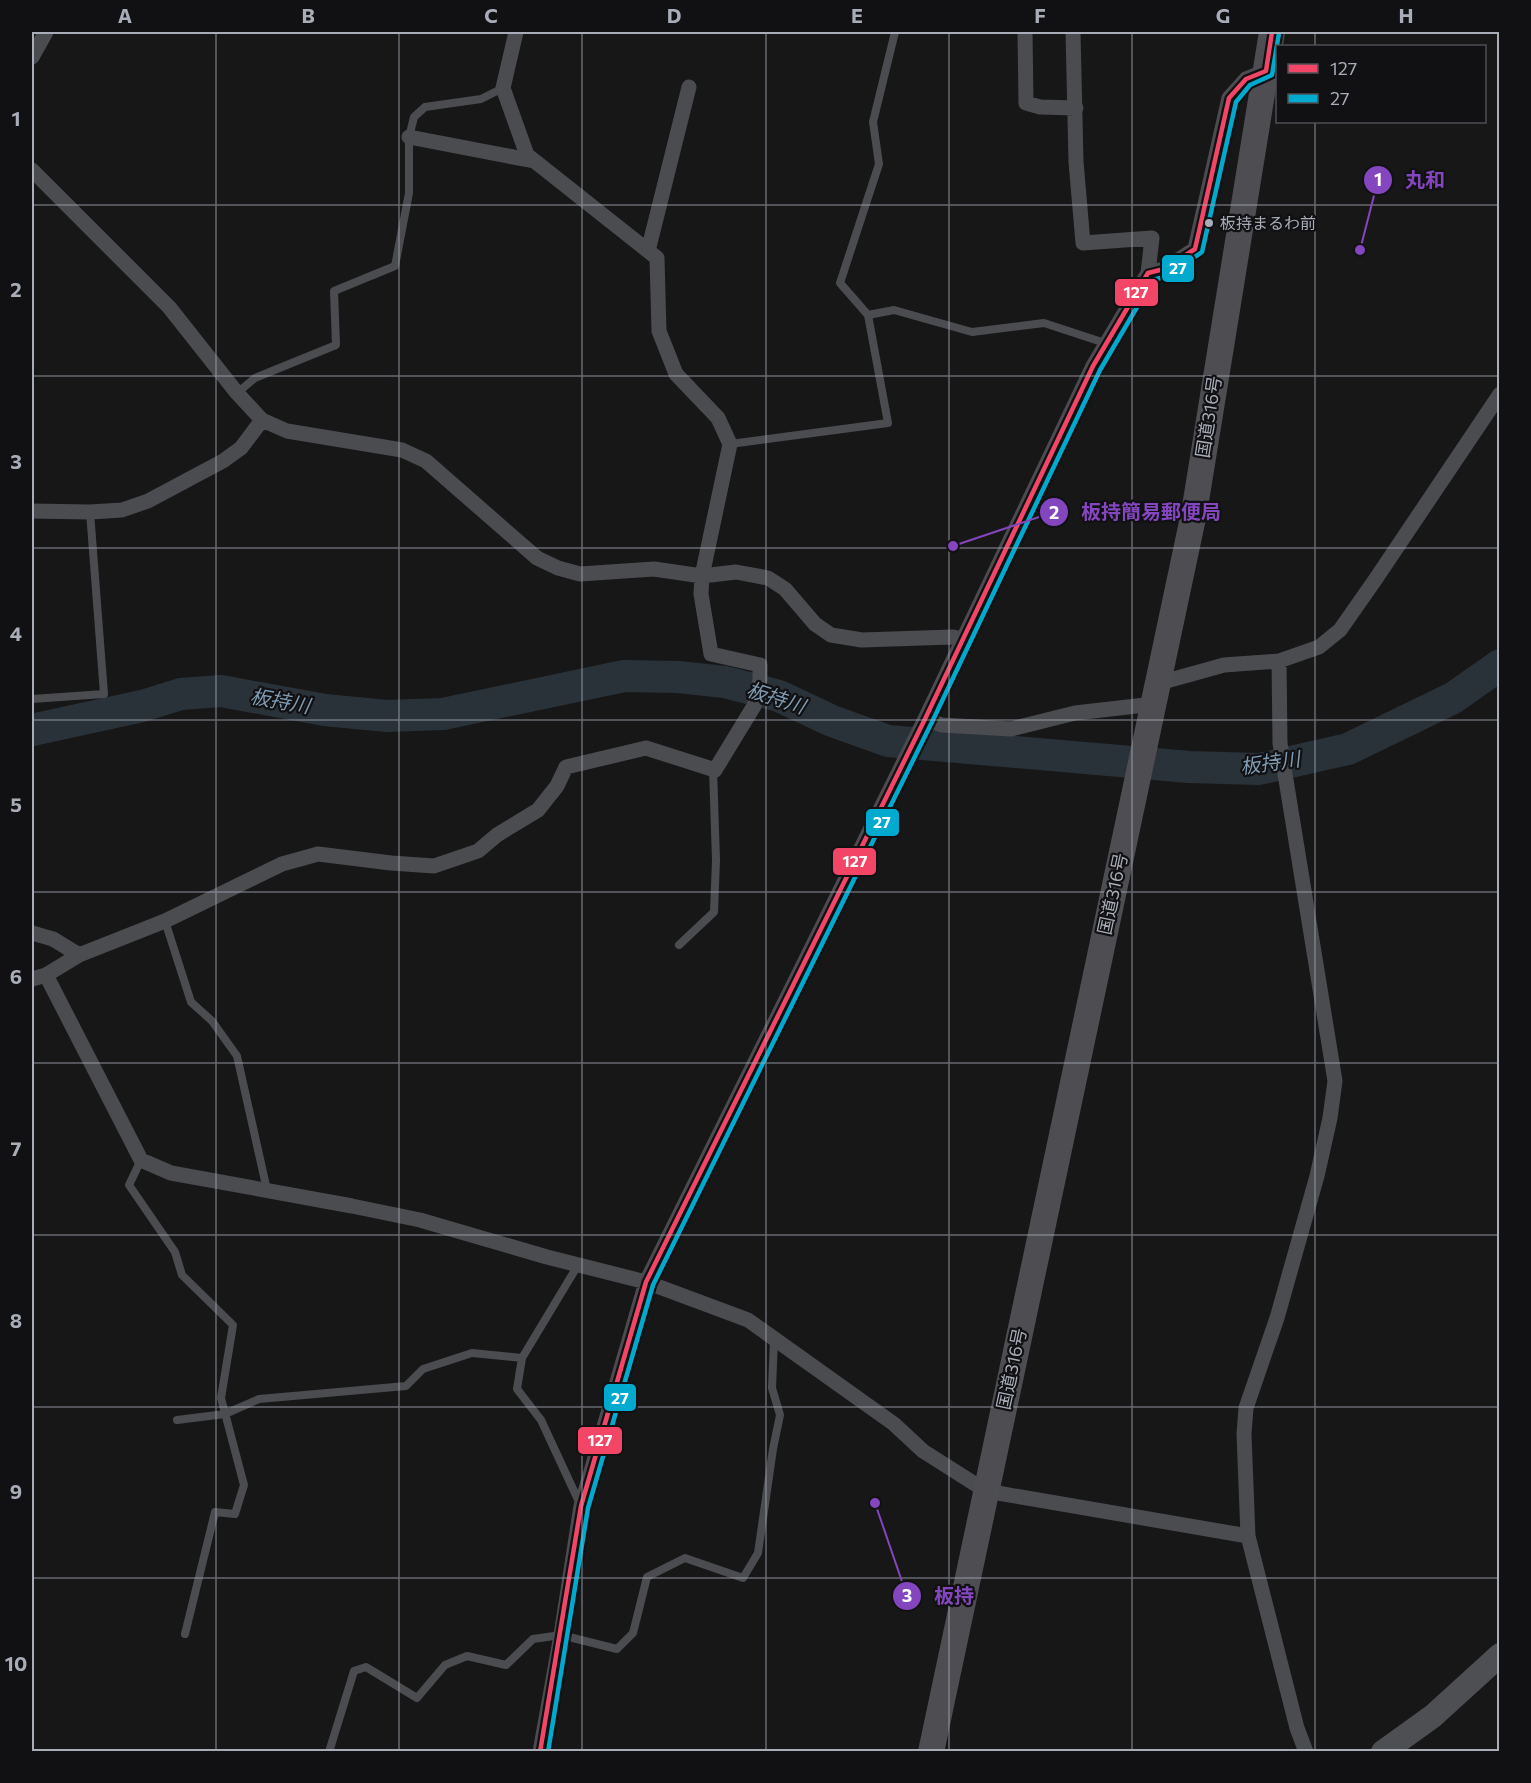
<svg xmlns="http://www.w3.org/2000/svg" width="1531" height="1783" font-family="Commissioner,'Noto Sans JP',sans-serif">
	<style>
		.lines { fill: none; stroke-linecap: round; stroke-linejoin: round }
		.river { stroke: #2a3239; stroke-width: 32 }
		.service { stroke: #4b4c50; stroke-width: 8 }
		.minor { stroke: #4b4c50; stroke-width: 15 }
		.primary { stroke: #4d4f52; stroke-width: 24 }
		.trunk { stroke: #4e4e52; stroke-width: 26 }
		.bus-1-casing { stroke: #111113; stroke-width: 9 }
		.bus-2-casing { stroke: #111113; stroke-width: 9 }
		.bus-1 { stroke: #f34667; stroke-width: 4.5 }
		.bus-2 { stroke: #00a9ce; stroke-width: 4.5 }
		.grid { fill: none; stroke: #a8adb8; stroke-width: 1.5; stroke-opacity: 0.55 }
		.bus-dot { fill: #a8adb8; stroke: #111113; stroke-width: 2 }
		.labels { text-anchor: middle; stroke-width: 4.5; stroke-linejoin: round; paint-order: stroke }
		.bus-label { font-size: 16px; fill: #a8adb8; stroke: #111113; text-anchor: start }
		.street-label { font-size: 18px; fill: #a8adb8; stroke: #111113 }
		.water-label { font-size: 20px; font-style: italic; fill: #7f9bb3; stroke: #111113 }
		.leader { fill: none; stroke: #8446be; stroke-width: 2 }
		.callout-dot { fill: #8446be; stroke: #111113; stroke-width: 2 }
		.mark-label { font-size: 18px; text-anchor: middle; font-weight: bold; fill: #fff }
		.callout-label { font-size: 20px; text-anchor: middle; font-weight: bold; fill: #8446be; stroke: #111113; stroke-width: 4.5; stroke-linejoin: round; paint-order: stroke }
		.line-badge { stroke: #111113; stroke-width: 2 }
		.badge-label { font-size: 16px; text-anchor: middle; font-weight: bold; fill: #fff }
		.neatline { fill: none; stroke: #a8adb8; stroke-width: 2 }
		.grid-label { font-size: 20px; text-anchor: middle; font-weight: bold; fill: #a8adb8 }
	</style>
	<rect width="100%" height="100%" fill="#171717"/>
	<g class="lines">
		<path class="river" d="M32 730 142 706 181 694 221 691 325 710 387 716 443 714 624 676 678 677 725 682 779 696 832 721 888 741 1189 767 1259 769 1348 749 1453 698 1500 665"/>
		<path class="service" d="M868 315 894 310 972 332 1044 323 1105 343
			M237 393 255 378 336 345 334 291 395 266 409 193V137L414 117 425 107 481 99 503 88
			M730 444 888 423 868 315 840 283 879 164 873 122 895 32
			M32 699 104 694 90 512
			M165 921 191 1002 212 1021 237 1056 267 1190
			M679 945 714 912 716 860 713 769
			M141 1160 129 1185 175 1252 182 1275 233 1325 221 1398 244 1485 235 1514 215 1512 185 1634
			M578 1265 522 1358 517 1389 541 1420 580 1504
			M177 1420 225 1414 259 1399 406 1386 423 1369 472 1353 522 1358
			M329 1752 354 1671 366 1667 417 1698 445 1665 467 1656 506 1665 533 1639 561 1635 617 1649 633 1633 647 1577 685 1558 743 1578 758 1553 773 1449 780 1415 772 1388 774 1339"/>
		<path class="minor" d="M1025 32 1026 103 1040 107 1076 108
			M1073 32 1076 162 1083 243 1152 238 1148 273
			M32 57 46 32
			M409 137 534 161
			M32 170 169 307 237 393 262 420 287 431 402 450 426 461 537 558 558 568 580 574 654 569 702 576 736 572 768 578 785 589 815 624 831 635 862 640 952 637 963 639
			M648 251 689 87
			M32 511 90 512 122 510 148 501 223 461 241 448 262 420
			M1279 661 1280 743 1335 1081 1330 1118 1317 1176 1277 1318 1246 1408 1244 1434 1248 1536 1297 1728 1306 1752
			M1160 680H1170L1224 665 1279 661 1319 647 1340 630 1375 580 1500 394
			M925 719 942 725 1011 729 1075 713 1154 704
			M32 933 53 939 79 955
			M46 975 141 1160 171 1173 352 1206 420 1220 547 1257 646 1282 748 1320 894 1424 923 1451 986 1491 1248 1536
			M32 979 46 975 79 955 165 921 282 864 318 854 391 863 434 866 478 851 497 835 538 810 557 786 566 767 646 748 715 770 754 706 760 680V665L711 654 701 594 702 576 730 444 718 418 676 374 659 331 657 258 527 155 503 88 516 32
			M540 1752 561 1635 581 1506 646 1282 925 719 1093 366 1148 273 1164 269 1195 249 1229 98 1246 79 1266 71"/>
		<path class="primary" d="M1383 1752 1433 1716 1500 1655"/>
		<path class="trunk" d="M931 1752 1194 513 1272 32"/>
		<g class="bus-1-casing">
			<path id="bus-1" d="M540 1752 581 1506 646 1282 925 719 1093 366 1148 273 1164 269 1195 249 1229 98 1246 79 1266 71 1272 32"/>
		</g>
		<g class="bus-2-casing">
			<path id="bus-2" d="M548 1752 588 1508 653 1285 932 722 1100 370 1153 280 1167 276 1202 252 1236 102 1250 85 1272 75 1279 33"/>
		</g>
		<use href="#bus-1" class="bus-1"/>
		<use href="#bus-2" class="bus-2"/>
	</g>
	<path class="grid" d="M216 32V1752M399 32V1752M582 32V1752M766 32V1752M949 32V1752M1132 32V1752M1315 32V46M1315 122V1752M32 205H1500M32 376H1500M32 548H1500M32 720H1500M32 892H1500M32 1063H1500M32 1235H1500M32 1407H1500M32 1578H1500"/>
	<circle class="bus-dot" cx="1209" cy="223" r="5"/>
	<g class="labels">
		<g class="bus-label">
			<text x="1220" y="229">板持まるわ前</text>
		</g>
		<g class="street-label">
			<text transform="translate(1209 417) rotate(-81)" y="6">国道316号</text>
			<text transform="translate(1113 894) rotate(-78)" y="6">国道316号</text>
			<text transform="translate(1012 1369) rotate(-78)" y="6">国道316号</text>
		</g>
		<g class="water-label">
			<text transform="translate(776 698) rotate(18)" y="7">板持川</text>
			<text transform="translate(280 701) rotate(10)" y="7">板持川</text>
			<text transform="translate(1270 763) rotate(-8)" y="7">板持川</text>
		</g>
	</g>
	<path class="leader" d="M1360 250L1378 180M953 546L1054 512M875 1503L907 1596"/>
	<g class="callout-dot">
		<circle cx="1360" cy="250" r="6"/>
		<circle cx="953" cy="546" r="6"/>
		<circle cx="875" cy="1503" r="6"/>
		<circle cx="1378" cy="180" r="15"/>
		<circle cx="1054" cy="512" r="15"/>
		<circle cx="907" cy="1596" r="15"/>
	</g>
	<g class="mark-label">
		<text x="1378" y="186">1</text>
		<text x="1054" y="519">2</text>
		<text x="907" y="1602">3</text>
	</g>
	<g class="callout-label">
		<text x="1425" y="187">丸和</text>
		<text x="1151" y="519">板持簡易郵便局</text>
		<text x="954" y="1603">板持</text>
	</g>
	<g class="line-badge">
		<rect x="1161" y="254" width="34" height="29" rx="6" fill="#00a9ce"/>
		<rect x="1114" y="278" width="45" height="29" rx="6" fill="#f34667"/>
		<rect x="865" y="808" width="35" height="29" rx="6" fill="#00a9ce"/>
		<rect x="832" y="847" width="45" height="29" rx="6" fill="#f34667"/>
		<rect x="603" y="1383" width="34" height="29" rx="6" fill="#00a9ce"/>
		<rect x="577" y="1426" width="46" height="29" rx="6" fill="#f34667"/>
	</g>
	<g class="badge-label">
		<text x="1178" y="274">27</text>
		<text x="1136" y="298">127</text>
		<text x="882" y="828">27</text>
		<text x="855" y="867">127</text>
		<text x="620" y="1404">27</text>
		<text x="600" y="1446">127</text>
	</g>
	<rect width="1531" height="1783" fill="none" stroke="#111113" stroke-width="66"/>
	<rect x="1276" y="45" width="210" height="78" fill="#111113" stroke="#4d4f55" stroke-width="1.5"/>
	<rect x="1288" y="64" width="30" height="9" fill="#f34667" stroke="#4d4f55" stroke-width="1.5"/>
	<text x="1330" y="75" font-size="18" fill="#a8adb8">127</text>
	<rect x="1288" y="94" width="30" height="9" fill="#00a9ce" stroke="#4d4f55" stroke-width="1.5"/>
	<text x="1330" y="105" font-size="18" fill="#a8adb8">27</text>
	<rect x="33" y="33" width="1465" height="1717" class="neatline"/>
	<g class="grid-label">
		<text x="125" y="23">A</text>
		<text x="308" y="23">B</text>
		<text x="491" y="23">C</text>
		<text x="674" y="23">D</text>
		<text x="857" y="23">E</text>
		<text x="1040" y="23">F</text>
		<text x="1223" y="23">G</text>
		<text x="1406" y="23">H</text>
		<text x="16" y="126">1</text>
		<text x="16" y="297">2</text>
		<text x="16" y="469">3</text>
		<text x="16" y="641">4</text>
		<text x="16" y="812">5</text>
		<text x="16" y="984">6</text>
		<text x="16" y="1156">7</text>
		<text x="16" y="1328">8</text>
		<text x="16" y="1499">9</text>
		<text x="16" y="1671">10</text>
	</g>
</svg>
